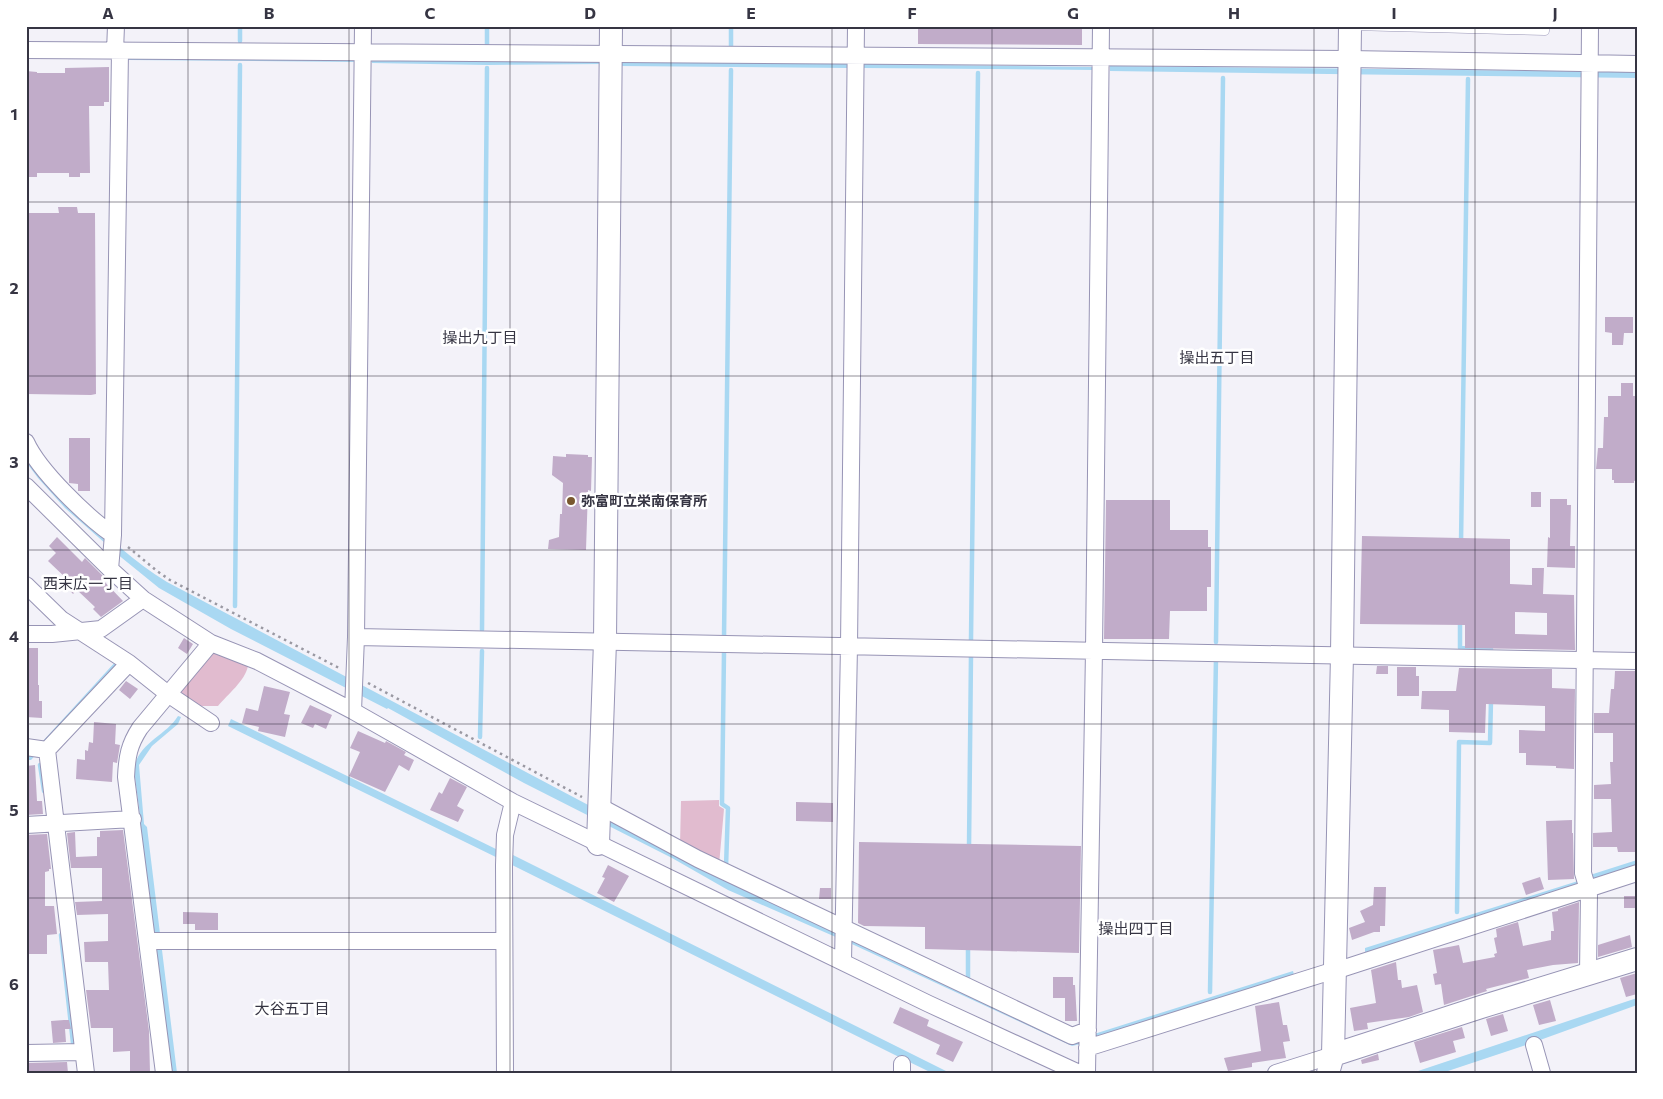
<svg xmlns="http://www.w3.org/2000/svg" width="1663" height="1099" font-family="Commissioner,'Noto Sans JP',sans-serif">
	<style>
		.green { fill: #e1bbcf }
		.water { fill: #a9d8f2 }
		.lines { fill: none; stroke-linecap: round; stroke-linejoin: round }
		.stream { stroke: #a9d8f2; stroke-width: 4.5 }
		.building { fill: #c1acc9; fill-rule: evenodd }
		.lane-casing { stroke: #9794b5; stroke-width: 9 }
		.street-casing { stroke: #9794b5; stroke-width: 18 }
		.secondary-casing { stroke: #9794b5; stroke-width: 24 }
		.path { stroke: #9a99a3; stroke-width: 2.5; stroke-dasharray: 2.5 4; stroke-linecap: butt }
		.lane { stroke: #fff; stroke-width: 8 }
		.street { stroke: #fff; stroke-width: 16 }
		.secondary { stroke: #fff; stroke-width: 22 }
		.grid { fill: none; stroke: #363543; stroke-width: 1; stroke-opacity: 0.55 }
		.poi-dot { fill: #79582f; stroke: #fff; stroke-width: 2 }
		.labels { text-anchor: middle; stroke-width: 5; stroke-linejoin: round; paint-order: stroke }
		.poi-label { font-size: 14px; font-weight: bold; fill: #363543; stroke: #fff; text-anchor: start }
		.neighbourhood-label { font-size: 15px; fill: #363543; stroke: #fff }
		.neatline { fill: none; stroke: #363543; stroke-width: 2 }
		.grid-label { font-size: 16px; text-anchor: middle; font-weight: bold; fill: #363543 }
	</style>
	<rect width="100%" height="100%" fill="#f3f2f9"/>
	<path class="green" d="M214 653 248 666C245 681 228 694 218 706H202L186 704 179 692Z
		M719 800V806L724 809 719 865 680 845 681 801Z"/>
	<path class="water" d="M128 55 356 58V62L128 60Z
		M372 58 603 61V64L487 65 372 63Z
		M619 61 848 64V68L619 66Z
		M863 64 1094 67V70L864 68Z
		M1110 66 1637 72V78L1110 71Z
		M26 450C70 497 112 549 167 582L592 807 1072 1041 1293 971 1295 979 1097 1040 1072 1046 854 945 728 890 672 858 524 783 388 708 387 709 231 629 159 588 122 558 65 508 38 478 26 462Z
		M117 660 120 663 31 760H26V754H31Z
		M178 716 181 717 178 724 152 746 139 765 144 824 147 827 177 1073H170L139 824 141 823 134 770C137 743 166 736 178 716Z
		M231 719 500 851 509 853 950 1073H932L895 1055 506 862 228 726Z
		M1637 860V868L1365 957V948L1578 881 1590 875Z
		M1637 998V1005L1529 1044 1442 1073H1412Z"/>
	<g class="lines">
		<path class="stream" d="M240 41V26
			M487 44V26
			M731 47V26
			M1461 543 1468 79
			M235 606 240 65
			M1460 620V648L1491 649V650
			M482 630 487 68
			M724 638 731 70
			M971 640 978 73
			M1216 642 1223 78
			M724 652 722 804 728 808 726 867
			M480 737 482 651
			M40 765 44 791
			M969 848 971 654
			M1457 912 1459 742 1490 743 1491 700
			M61 935 73 1043
			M968 978V945
			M1210 992 1216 658"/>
	</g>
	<path class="building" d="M918 26H1082V45L918 44Z
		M109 67V102H104V106H89L90 173H80V177H69V173H37V177H26V71L37 72V73H65V68Z
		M58 207H77L78 213H95L96 394 91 395 26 394V213H59Z
		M1605 317H1633V333H1624L1623 345H1612V333L1605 332Z
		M1621 383H1633V396H1637L1635 468H1637V480L1634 481V483H1614V480H1612V469H1596L1598 448H1603L1604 417H1608V396H1621Z
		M69 438H90V491H78V484L69 483Z
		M566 454 588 455V457H592L591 491 588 490 586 550 548 549 549 540 559 537 560 514H562L563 483 552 475 553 456 566 457Z
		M1531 492H1541V507H1531Z
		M1550 499H1567V505H1571L1570 546H1575V568L1547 567 1548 537 1550 538Z
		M1106 500H1170V530H1208V547H1211V587H1207V611H1170L1169 639H1104Z
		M1362 536 1510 539V584L1532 585V568H1544L1543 594 1574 595 1575 650 1465 648V625L1360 624ZM1515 612 1547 613V635L1515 634Z
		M57 537 82 562 85 558 103 576 101 578 123 601 101 617 93 609 95 607 77 590 73 594 64 584 68 580 48 561 56 553 49 546Z
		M184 638 193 644 187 654 178 648Z
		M26 648H38V685H39V701H42V718L26 717Z
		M1377 666H1388V674H1376Z
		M1397 667H1416V676H1419V696H1397Z
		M1459 668 1552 669V688L1575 689 1574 769 1556 768V766L1526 765V753H1519V730L1545 731V706L1486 704 1485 733 1449 732V710L1421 709 1422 691H1456Z
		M1615 671H1637V852H1618L1617 847H1593V833L1612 832 1611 799H1594V785L1611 784 1610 762H1613V733H1594V713H1609L1611 689H1614Z
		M126 681 138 689 130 699 119 690Z
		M264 686 290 692 284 714 290 715 285 737 258 731 259 727 242 723 246 708 258 711Z
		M310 705 332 715 326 729 315 724 313 728 301 723Z
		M94 722 116 724 115 744 120 745 117 763 113 762 112 782 76 779 77 759 85 760V750L88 751 89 742 93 743Z
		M358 731 385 743 386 741 406 752 404 755 414 760 409 771 399 765 385 792 349 776 360 752 350 748Z
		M35 765 37 801H42L43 814 26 815V766Z
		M450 778 467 787 457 806 464 810 458 822 430 810 439 792 442 794Z
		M796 802 833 803V822L796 821Z
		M1572 820V833H1573L1574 879 1548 880 1546 821Z
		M123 830 149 1031 150 1073H130V1051L113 1052V1028H91L86 990H109L108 962H85L84 942 108 941V914L77 915 75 902 102 901V868H71L67 833 75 832 76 857 97 856V837H100V831Z
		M47 834 51 869H49V871L45 872V906H54L57 934 47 935V954H26V835Z
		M859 842 1081 846 1079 953 925 949V927L864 926 858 923Z
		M608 865 629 876 614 902 597 893 605 878 602 877Z
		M1540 877 1544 889 1526 895 1522 883Z
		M1374 887H1386L1385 926H1380V932H1374L1352 940 1349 928 1365 922 1360 911 1373 905Z
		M820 888H831V899H819Z
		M1624 896H1637V908H1624Z
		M1579 902 1578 963 1553 965 1527 970 1529 978 1486 989 1487 991 1444 1005 1441 984 1435 985 1433 974 1437 973 1433 950 1459 945 1463 963 1495 957 1494 954 1497 953 1494 938 1497 937 1496 929 1518 922 1523 946 1551 940V931H1554L1552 912 1558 911V909Z
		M183 912 218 913V930H195V924H183Z
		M1630 935 1632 947 1598 957V945Z
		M1396 962 1398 980H1401L1402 988 1417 985 1423 1012 1409 1017 1367 1023 1368 1029 1354 1031 1350 1008 1376 1003 1371 970Z
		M1637 973V994L1626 997 1620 978Z
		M1053 977H1073V985H1075L1077 1021H1065V998H1053Z
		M1550 1000 1556 1021 1539 1025 1533 1005Z
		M1279 1002 1283 1025H1287L1290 1041 1283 1042 1286 1058 1252 1063V1067L1228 1071 1224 1058 1261 1051 1255 1006Z
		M900 1007 929 1020 927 1026 963 1042 953 1062 936 1054 940 1045 893 1023Z
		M1503 1014 1508 1031 1491 1036 1486 1019Z
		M64 1020H69L71 1029H65L66 1042 53 1043 51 1021Z
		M1462 1027 1465 1038 1453 1041 1456 1052 1420 1063 1414 1042Z
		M1378 1054 1379 1060 1362 1064 1361 1060Z
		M67 1062 68 1073H26V1063Z"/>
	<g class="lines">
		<g class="lane-casing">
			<path id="lane" d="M1352 26 1545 31V26"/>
		</g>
		<g class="street-casing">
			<path id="street" d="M26 50 1349 59 1637 64
				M115 51 116 26
				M26 442C39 471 87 517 113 535
				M26 486 110 569 143 599 211 643 257 661 353 711 513 802 929 1004 1079 1073
				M110 569 113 535 120 51
				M26 585 61 619 129 663 168 694 211 723
				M26 634H52L101 629 143 599
				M356 637 1637 661
				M353 711 356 637 363 26
				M26 747 47 750
				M47 750 86 1073
				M47 750 129 663
				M599 806 698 859 1072 1036 1088 1030
				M26 825 133 819
				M148 941H504
				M843 962 849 646 856 26
				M1335 971 1637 873
				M1588 974 1589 893 1583 873 1590 26
				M1534 1045 1542 1073
				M1087 1048 1335 970
				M26 1053 83 1052
				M902 1064V1073
				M164 1073 126 777C127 756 129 745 140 728L211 643
				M505 1073 504 865 505 835 513 802
				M1087 1073 1094 650 1101 26
				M1276 1073 1333 1055"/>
		</g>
		<g class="secondary-casing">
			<path id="secondary" d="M598 844 605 641 611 26
				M1333 1055 1481 1007 1637 959
				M1328 1073 1333 1055 1342 655 1350 26"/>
		</g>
		<path class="path" d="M128 547 157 571 170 580 341 669
			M368 683 582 797"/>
		<use href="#lane" class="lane"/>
		<use href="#street" class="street"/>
		<use href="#secondary" class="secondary"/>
	</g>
	<path class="grid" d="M188 26V1073M349 26V1073M510 26V1073M671 26V1073M832 26V1073M992 26V1073M1153 26V1073M1314 26V1073M1475 26V1073M26 202H1637M26 376H1637M26 550H1637M26 724H1637M26 898H1637"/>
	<circle class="poi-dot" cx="571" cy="501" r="5"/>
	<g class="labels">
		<g class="poi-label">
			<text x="581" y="506">弥富町立栄南保育所</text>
		</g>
		<g class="neighbourhood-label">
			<text x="480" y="343">操出九丁目</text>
			<text x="1217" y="363">操出五丁目</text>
			<text x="88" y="589">西末広一丁目</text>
			<text x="1136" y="934">操出四丁目</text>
			<text x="292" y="1014">大谷五丁目</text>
		</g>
	</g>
	<rect width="1663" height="1099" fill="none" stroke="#ffffff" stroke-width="55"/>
	<rect x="28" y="28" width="1608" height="1044" class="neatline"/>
	<g class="grid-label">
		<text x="108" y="19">A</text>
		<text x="269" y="19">B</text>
		<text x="430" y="19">C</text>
		<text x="590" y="19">D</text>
		<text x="751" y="19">E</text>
		<text x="912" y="19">F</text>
		<text x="1073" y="19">G</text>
		<text x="1234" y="19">H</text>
		<text x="1394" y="19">I</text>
		<text x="1555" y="19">J</text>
		<text x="14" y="120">1</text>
		<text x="14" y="294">2</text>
		<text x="14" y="468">3</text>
		<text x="14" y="642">4</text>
		<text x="14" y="816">5</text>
		<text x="14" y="990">6</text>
	</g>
</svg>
